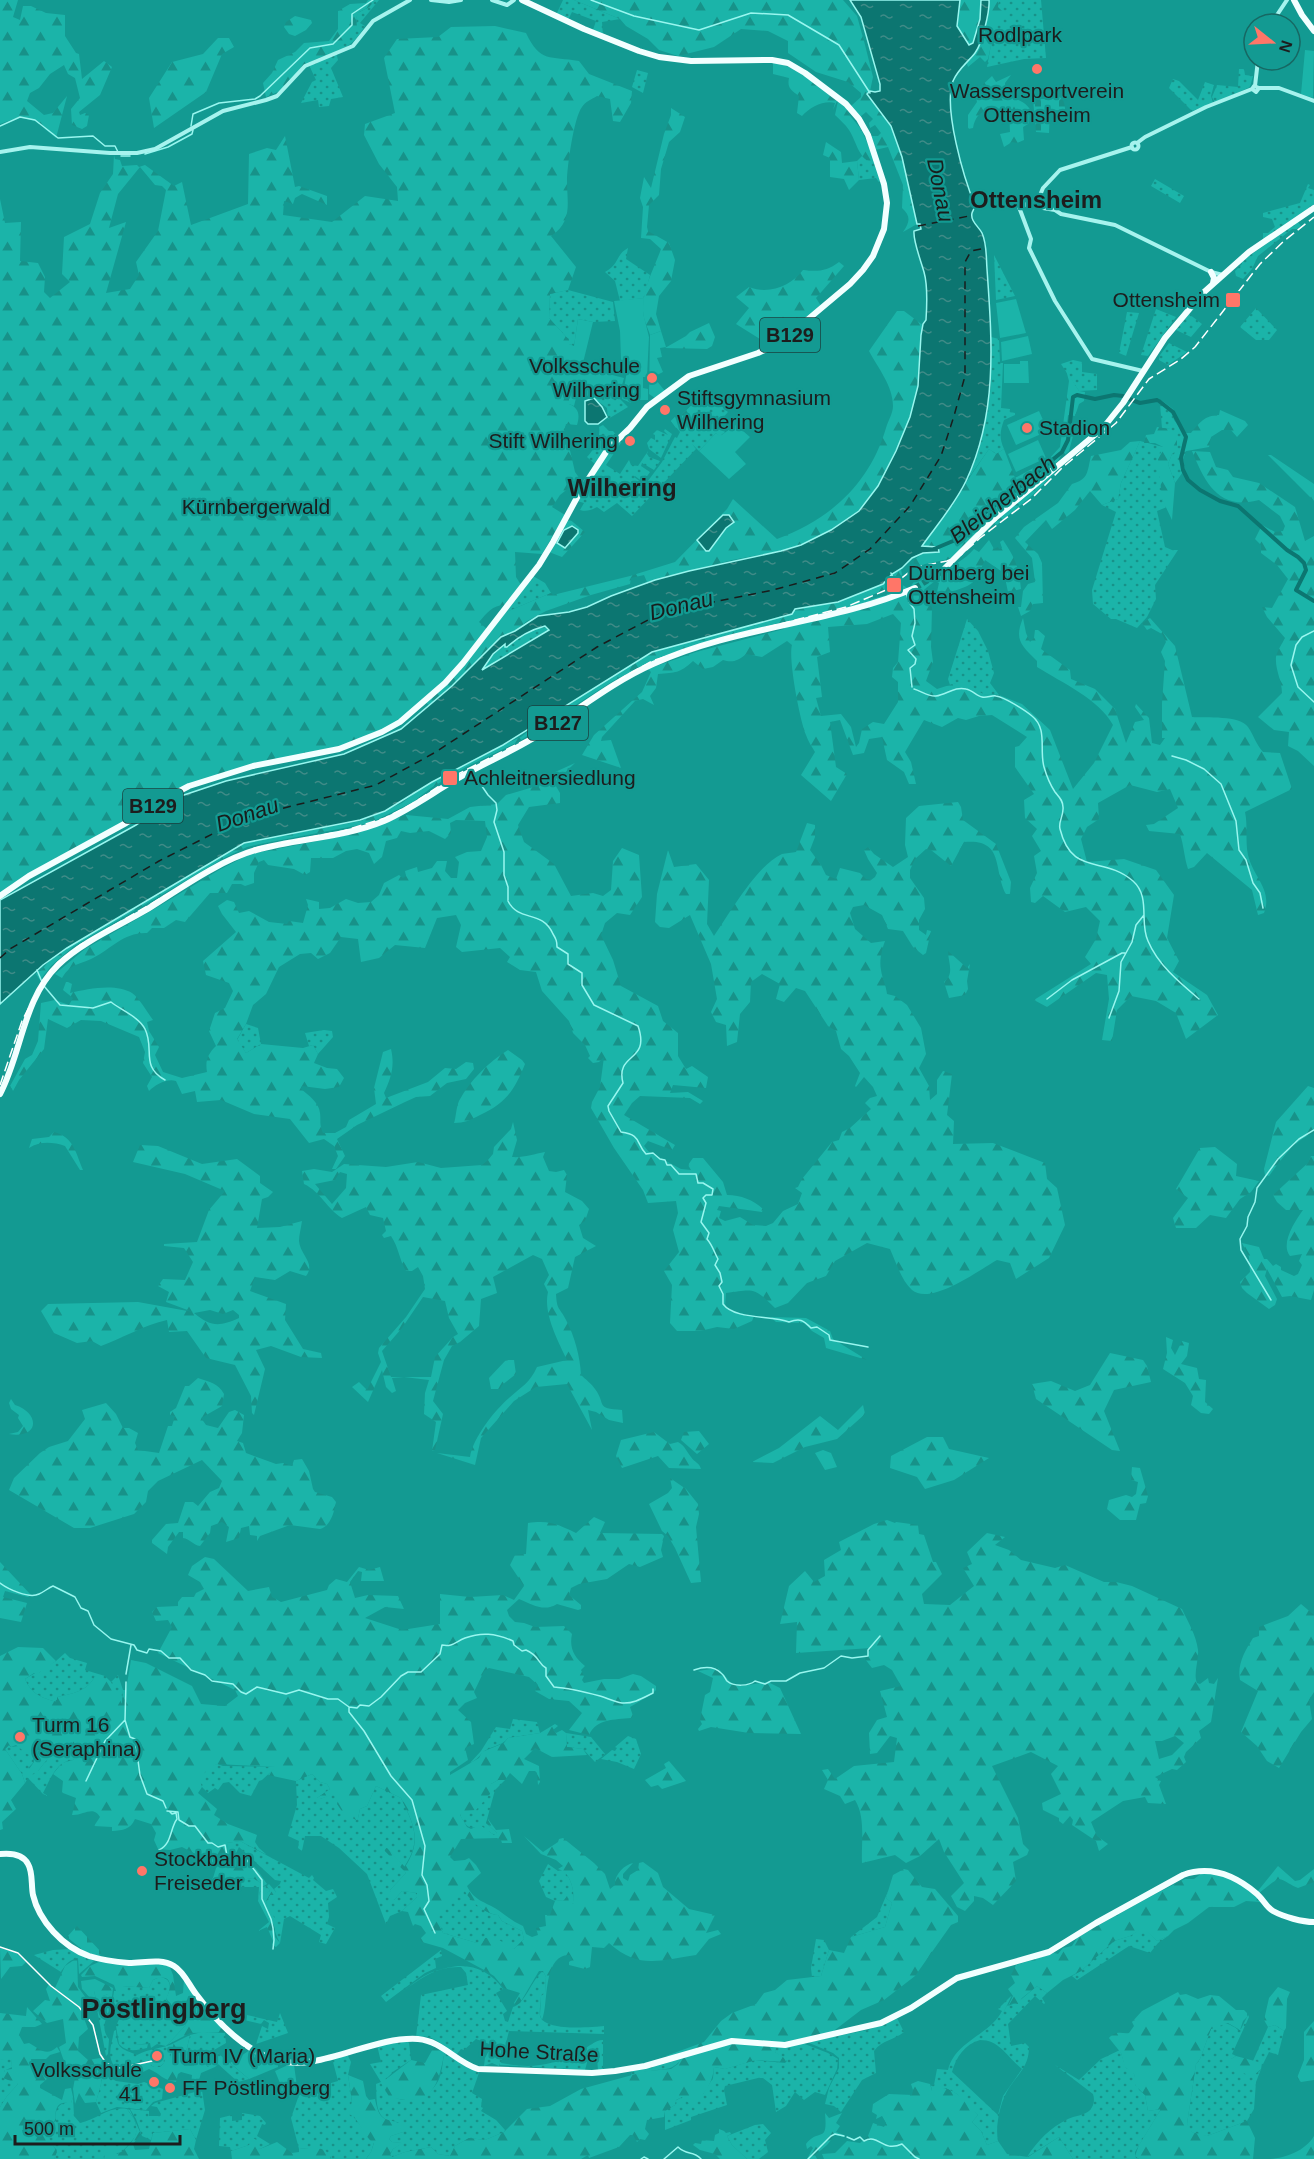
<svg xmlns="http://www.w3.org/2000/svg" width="1314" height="2159" font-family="Helvetica,sans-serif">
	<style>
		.grass { fill: url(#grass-dots); fill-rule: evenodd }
		.forest { fill: url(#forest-firs); fill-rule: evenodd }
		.cemetery { fill: url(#cemetery-stones) }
		.garden { fill: #1bb4a9 }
		.water { fill: url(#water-ripples); stroke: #98f6ef; stroke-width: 1.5; fill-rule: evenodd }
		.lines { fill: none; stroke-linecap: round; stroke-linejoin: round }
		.stream { stroke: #98f6ef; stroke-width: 1.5 }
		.river { stroke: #0c7671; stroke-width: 4 }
		.ferry { stroke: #191d1c; stroke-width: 1.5; stroke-dasharray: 8 6; stroke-linecap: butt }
		.major-tunnel { stroke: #15817b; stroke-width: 6; stroke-dasharray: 6 3; stroke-linecap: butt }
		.minor { stroke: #a6f3ee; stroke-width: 4 }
		.major { stroke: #f2ffff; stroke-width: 6 }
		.tram { stroke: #fff; stroke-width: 1.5 }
		.rail { stroke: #fff; stroke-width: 1.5; stroke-dasharray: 10 4.5; stroke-linecap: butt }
		.major-bridge { stroke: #f2ffff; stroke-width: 6 }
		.poi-dot { fill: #ff7668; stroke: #139a92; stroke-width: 2 }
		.labels { text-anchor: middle; stroke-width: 4.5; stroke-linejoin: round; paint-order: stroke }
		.shield { fill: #139a92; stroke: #1a4240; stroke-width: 1.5 }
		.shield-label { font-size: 20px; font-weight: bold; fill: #1d1d1d }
		.park-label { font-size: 21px; fill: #1a1d1d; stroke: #139a92 }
		.poi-label { font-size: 21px; fill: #1d1d1d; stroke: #139a92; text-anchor: start }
		.street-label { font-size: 21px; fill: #1d1d1d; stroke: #139a92 }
		.water-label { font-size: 22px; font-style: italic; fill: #191d1c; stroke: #139a92 }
		.quarter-label { font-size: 24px; font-weight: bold; fill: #1d1d1d; stroke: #139a92 }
		.district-label { font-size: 27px; font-weight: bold; fill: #1d1d1d; stroke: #139a92 }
	</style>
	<defs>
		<pattern id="grass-dots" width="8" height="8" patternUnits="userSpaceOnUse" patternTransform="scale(1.5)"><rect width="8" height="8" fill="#1bb4a9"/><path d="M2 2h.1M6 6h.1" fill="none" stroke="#179289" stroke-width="1.8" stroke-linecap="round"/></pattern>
		<pattern id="forest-firs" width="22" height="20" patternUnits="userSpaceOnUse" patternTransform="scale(1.5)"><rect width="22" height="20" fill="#1bb4a9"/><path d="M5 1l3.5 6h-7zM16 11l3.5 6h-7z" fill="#179289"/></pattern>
		<pattern id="cemetery-stones" width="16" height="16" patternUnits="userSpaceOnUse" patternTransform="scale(1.5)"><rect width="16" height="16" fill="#1bb4a9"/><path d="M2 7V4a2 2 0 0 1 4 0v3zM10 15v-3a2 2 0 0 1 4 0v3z" fill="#179289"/></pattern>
		<pattern id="water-ripples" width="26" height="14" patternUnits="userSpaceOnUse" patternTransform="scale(1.5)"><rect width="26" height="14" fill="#0c7671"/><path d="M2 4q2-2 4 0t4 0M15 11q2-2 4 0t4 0" fill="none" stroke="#408b87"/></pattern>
	</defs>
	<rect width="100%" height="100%" fill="#139a92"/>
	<path class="grass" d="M375 0H379L360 23 365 26C357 39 351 46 336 52L338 60 331 68 343 97 331 99 329 106 319 107 318 100 301 103 312 82 316 80 308 63 328 54 357 22 356 18 358 13 369 7Z
		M563 0H574L620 19 602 22 603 36 593 30 596 21 572 12 568 20 556 15Z
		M999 0H1041L1046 58 1024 59 987 67Z
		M1239 69H1244L1245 75 1253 76 1250 87 1215 103 1212 97 1217 85 1238 87Z
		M637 70 648 73 643 93 632 87Z
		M1173 79 1179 81 1198 100 1205 82 1214 85 1211 96 1213 103 1192 111 1169 88Z
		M862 156 865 159 876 162 885 191 876 178 859 180 857 161Z
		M1155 179 1184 196 1180 203 1151 186Z
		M1308 184 1310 185 1308 188 1314 190V205L1263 240V233H1268L1275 227 1272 219 1263 217V213L1300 203Z
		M1298 222 1301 226 1297 229H1292L1258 256 1252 269 1243 279 1236 276 1235 271 1242 264V261Z
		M628 248 626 259 650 275 644 298 620 301 615 281 605 272C620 264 615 255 628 248Z
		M994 255 1015 296 996 300Z
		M568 290 613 302 615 321 593 322 578 319 574 346 569 344V340L549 318 550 294Z
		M1256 308 1277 330 1269 340H1256L1240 327Z
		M1156 309 1176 317 1148 356 1141 355Z
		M1127 312 1139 313 1126 356 1119 353Z
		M1189 314 1202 324 1191 337 1176 330Z
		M991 337 999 339 1000 363H1003L1001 408 1010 409V412L1015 413V415L1004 420C1000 431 999 438 1004 449L996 454 989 449 965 483 979 450 991 387Z
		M1169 343 1187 352 1168 365 1159 360 1160 355Z
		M1073 360 1082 362V372L1097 374V390L1079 391 1061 364Z
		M586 390 619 398 628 407 608 419 607 408 590 395 577 399 578 394Z
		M706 392 728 412 717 424 725 432 720 437 716 433 699 451 692 444 696 449 632 516 617 503 604 512 597 507C590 511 584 512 577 509L580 510 584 503 577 501 604 457 620 438 623 440 606 465 620 474 629 460 631 465 638 466 648 451 647 454 649 457 660 461 654 470 642 463 641 466 650 472 643 482 635 476 634 477 645 485 662 462 675 437 677 438 680 432 671 421 675 417 677 419Z
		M1160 404 1172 411 1174 420 1181 429 1185 441 1181 452 1186 451 1183 459 1185 469 1175 483 1168 464 1172 454 1170 429 1162 428Z
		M603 425 609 431H613L617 436 596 465 587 457C594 450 601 436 599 427Z
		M665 429 672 434 661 458 649 449 647 443 651 438 655 440V435L653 434 657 430 668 435 664 431Z
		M1140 441 1163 447 1162 499 1167 507 1157 511 1165 547 1172 550H1178L1155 585 1156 599 1147 617 1137 628 1116 619H1111L1093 604 1092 590 1116 512 1102 505 1118 499 1121 483Z
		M533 576 545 583 551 593 506 612Z
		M967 619 978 631 988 651 994 673 990 683 999 695C995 694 988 695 983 694 968 689 969 678 950 685L948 679Z
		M545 626 549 629 481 671 493 654 506 643 507 647C519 636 530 630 545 626Z
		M246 1024 258 1028 261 1044 246 1053 237 1040Z
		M324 1030 332 1031 333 1037 318 1054 313 1045 309 1046 305 1033Z
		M65 1653 70 1658 87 1663 85 1670 105 1676 111 1682 118 1675 123 1690 122 1704 95 1676C88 1691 72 1694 57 1697V1702C42 1698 31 1694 25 1679L56 1661Z
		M513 1719 537 1722 540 1733 508 1738C501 1747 489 1746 482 1753 478 1758 476 1760 470 1763L481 1751 496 1727 510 1729Z
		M566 1733 591 1737 605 1754 595 1762 583 1749 567 1747Z
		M628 1736 636 1739 641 1754 634 1769 617 1762 601 1759 612 1750 615 1751 617 1748 615 1747Z
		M9 1745 11 1747 19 1746 34 1755 33 1763 28 1768 38 1771 53 1752 67 1746 71 1749 75 1757 73 1760C56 1761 50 1780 43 1793L48 1796 43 1794 28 1778 25 1783 22 1774 5 1749Z
		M217 1764 223 1766 276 1767 262 1780 259 1781 251 1796 240 1793 229 1782 223 1783 218 1790 215 1788 208 1793 202 1787 198 1778 211 1766Z
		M312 1774 320 1782 327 1784 330 1789 317 1798 320 1799 338 1792 358 1818 360 1809 367 1806 376 1786 401 1798C413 1824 423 1839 404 1867L387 1848 406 1873 390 1890 394 1900 402 1891 417 1893V1897L402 1911 390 1916 386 1924 367 1874 339 1848 321 1836H305L302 1851 298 1848 299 1841 288 1836 297 1805 296 1781Z
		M498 1780H505L495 1790 486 1823 497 1833 496 1835 490 1833 480 1826C468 1830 466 1826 460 1815L491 1784Z
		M240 1841 309 1878 312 1875 314 1878 313 1880 326 1891 333 1889 337 1897 328 1903 329 1917 327 1924 335 1928 326 1944 319 1942 321 1935 290 1916 284 1919 280 1943C273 1931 272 1915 266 1902L270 1895 276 1892 274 1889 280 1884 281 1881 275 1880 239 1847 235 1855H228L227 1843Z
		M548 1864 558 1871 563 1870C572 1879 574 1891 574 1903L570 1905 564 1900 555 1901 546 1897 539 1881Z
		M240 1878 241 1880 253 1878 261 1883 262 1887 267 1886 270 1891 264 1895 260 1891 258 1901 259 1887H214Z
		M464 1888C472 1900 483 1914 498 1915L502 1921 522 1931 524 1939 514 1949 482 1943H477L443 1933 435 1914Z
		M889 1889 886 1898 892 1903 885 1927 851 1937 877 1917Z
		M1143 1927 1157 1941 1168 1936 1158 1943 1150 1953 1129 1946 1077 1980 1072 1976 1081 1971 1114 1941 1130 1936Z
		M816 1939 824 1940 829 1950 821 1976 812 1977 811 1968Z
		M70 1949 94 1961 79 1974 78 1958C70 1959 65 1965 61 1972L34 1955 53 1950Z
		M441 1950 442 1956 435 1959 436 1968 425 1973 386 2002 381 1996Z
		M458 1966C476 1965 493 1974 503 1989L496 1993 507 2011 503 2014 505 2021 508 2022 513 2007C525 2004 532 1979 543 1971L546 1977 545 1994 541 1996C541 2002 539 2010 540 2016 545 2032 591 2027 604 2026V2034L509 2031 501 2063C531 2069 551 2066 579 2052 587 2048 595 2040 603 2040V2070H598L597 2058 588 2059 585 2070 500 2065V2063L499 2066 492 2063 484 2066 485 2058 492 2045 476 2039 464 2050 461 2049 456 2055C444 2046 432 2033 416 2037L421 1995 468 1985 466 1973 461 1967C437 1966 421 1978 402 1992V1996V1992C423 1976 430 1970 458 1966Z
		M160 1977C173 1979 171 1989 166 1999L186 2025 166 2046 157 2044 151 2048 150 2043 134 2045 148 2044 147 2048C137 2050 127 2053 119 2044L116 2026 122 2013 111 2007C106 2019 100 2028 109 2039L108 2054 106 2056 97 2009 104 2020 90 1998 93 1991H94L96 1999 108 1994 109 1997 105 2001 112 2005 114 1991H122V1986L149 1988 153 1980Z
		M1037 1986 1047 1993 1042 1998 1045 2003 1044 2004 1035 1996 1008 2024 1011 2046 1025 2043 1029 2047C1029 2066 1019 2073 1009 2088 1000 2102 995 2126 998 2141L987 2145 981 2131 972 2122 978 2115 957 2094 946 2088 932 2091 931 2086 934 2085 937 2069 948 2070C955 2041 990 2035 1002 2011L998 2009 1012 1995 1000 2020 1007 2005 1008 2006 1018 2002ZM980 2040C1000 2040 1007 2057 1022 2069L1003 2096 998 2115 952 2072C956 2057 965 2044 980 2040Z
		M236 2010 247 2015 277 2022 280 2013 288 2033 256 2044 262 2026 268 2029 269 2023 264 2020 261 2024 244 2020Z
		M1248 2015 1249 2017 1232 2054 1236 2056 1231 2059 1259 2072 1261 2069 1256 2082 1254 2109 1247 2121 1207 2136 1197 2135 1189 2130 1187 2124 1196 2064 1200 2059 1211 2029C1222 2023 1227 2021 1238 2030L1241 2029Z
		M897 2018 904 2032C894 2040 882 2040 874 2051L876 2073 862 2080 841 2112 834 2106 825 2104 829 2088 839 2068V2058L833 2053 807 2042 868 2030Z
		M1275 2025 1284 2031 1278 2055 1269 2052 1263 2064 1253 2061 1268 2027Z
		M116 2030C117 2049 120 2048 137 2055 150 2048 162 2049 174 2043L170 2058 158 2068 151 2066 149 2062 151 2060 115 2067C106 2056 112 2044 114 2031Z
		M202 2032 225 2033 226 2043 214 2050 249 2079 238 2082 218 2064 215 2067H208L205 2063 187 2055 186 2053 190 2035Z
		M407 2041 409 2043 411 2060 394 2071 387 2078 395 2098C411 2103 428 2098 437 2083 443 2074 442 2061 445 2051L480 2070 472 2093 482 2099 481 2107 483 2108 481 2111 496 2120 505 2130 504 2132 485 2140 469 2138 455 2146 450 2156 438 2154 431 2147 405 2152 392 2157 390 2155 393 2149 402 2143 392 2142 389 2139 391 2136 403 2132 398 2122C374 2122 377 2102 376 2084L381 2082 370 2064 381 2062 377 2045Z
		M802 2043 828 2053 838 2059 837 2069 825 2095 815 2092 804 2100 795 2092 786 2106 776 2112 772 2085 763 2078H758L725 2086 724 2090 727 2105 691 2117V2120L665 2130V2111L675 2105V2101L682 2097 703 2094 713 2078 714 2067 725 2069 755 2060 785 2063 787 2061 775 2052 776 2046Z
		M1120 2050 1126 2068 1133 2071 1139 2090 1145 2095 1148 2111 1161 2109 1135 2152V2156L1139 2159H1073L1059 2137 1027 2157C1038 2140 1050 2128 1068 2119 1074 2116 1085 2115 1089 2111 1094 2106 1095 2100 1093 2094L1055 2065 1079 2080 1101 2059Z
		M347 2054 351 2062 348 2075 354 2116 370 2140 374 2142 371 2152 366 2159H331V2157L308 2148 299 2149 291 2118 299 2095 322 2093 321 2086 338 2081 332 2058Z
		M684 2056C672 2072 667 2068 650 2071 644 2072 637 2075 631 2077L632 2071Z
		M8 2058 11 2059 12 2067 4 2071 18 2084 7 2096 0 2107V2060Z
		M104 2062 103 2074 116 2081 138 2084 144 2082 163 2089 162 2099 153 2102 146 2110 117 2107 101 2113 96 2102 101 2084Z
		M202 2090 205 2110 196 2140 190 2129 153 2133 151 2140 142 2136 136 2119 130 2109 149 2111V2116H160L161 2114 157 2107 151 2106 155 2103Z
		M73 2097 74 2116 80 2123C96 2120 109 2106 127 2109L134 2119 137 2129 135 2137 122 2152 104 2156V2159H54L57 2150 50 2143 48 2131 50 2123 56 2121C54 2110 59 2101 71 2103Z
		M242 2113 260 2116 266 2123 265 2125 262 2124 257 2136 270 2144 260 2149 249 2145 231 2151 230 2147 219 2146 220 2118 232 2115V2121L242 2120Z
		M763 2124 771 2133 765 2140 768 2152 759 2159H747L732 2145 727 2136 755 2125Z"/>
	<path class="forest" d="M0 0H18L13 17 20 20 23 6H31L46 13 65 15V36L76 53 79 54 82 79 104 61 112 67 100 95 79 112 80 115 85 113 89 115 87 126 82 129 72 125 71 109 80 98 75 78 68 74 64 65 50 74 39 88 30 93 27 101 44 115 53 113 67 96 56 138 35 121 19 117 0 124Z
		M368 0H375L369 7 359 12 356 18 357 27 351 36 328 54 308 63 280 91 266 97 263 83 272 73 278 60 295 52 304 43 329 41 338 29V11L350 4 366 3Z
		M574 0H843L857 16 864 41 873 77 870 91 867 94 891 126 902 157 917 224 903 232C910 222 911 216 902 208L903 185 888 147 875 150 871 136H878L881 133 875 125 870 128 869 123 873 119 866 112 860 117 851 107 847 112 861 129 876 162C859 163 857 142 849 130 845 124 840 120 835 115L838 101 851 106 861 97V93L848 82 816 72 788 53V41L768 31 741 29 714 47 678 56 659 50 648 39 626 26 620 19Z
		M960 0H981L980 19 973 43 969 45 957 26Z
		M989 0H999L998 7 1006 15 996 22 988 59 985 62 980 57 968 67 966 61C981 48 990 20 989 0Z
		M295 16 311 20 312 23 306 30 295 36 289 34 284 27 286 22Z
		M495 26 526 33C540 63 550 56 579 61L589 74 632 91 631 103 620 122 613 121 610 99 597 96C592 99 585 102 582 107 574 117 567 167 567 181 567 203 573 222 551 236L576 267 568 290 550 294 549 318 569 340V404C579 408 580 415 577 425L566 424 561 443 569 446 575 472 580 479 560 495 552 507 565 515 542 554 515 552 516 577 521 585 505 605C492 605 487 613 479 622L487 629 452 673 395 724 348 744 202 780 0 894V199L5 223 21 222 20 261 38 263 45 277 44 292 50 298 70 282 62 274 64 237 90 224 100 193 113 174 114 155 115 159 120 160 122 166 137 165 139 167 145 165 174 186 182 182 191 225 248 204 249 154 267 148 276 150 285 136 295 187 299 186 327 196V205L302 194 295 198 293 204 284 201 283 215 332 222 365 196 398 201 397 187 379 164 364 135 365 124 395 113 384 58 397 39 438 37 451 27ZM140 167 155 185 162 186 166 190 158 231 136 262 139 275 130 289 106 293 126 222 109 228 118 194Z
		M218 38H229L234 47 222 54 206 92 154 128 149 98 172 62 203 54Z
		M773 61 799 71 836 99 837 101 833 110 835 103C824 100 810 107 802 116L797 113 799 96C791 90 787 88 789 78L773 74Z
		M1011 75 1005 83V92C1017 102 1026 99 1033 115L1028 124 1023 127 1024 140 1017 143 1012 142 1004 147 1000 134 1010 132 1009 108C991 110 977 107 973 128L968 129V115L977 102 975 92 992 76 996 82Z
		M671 108 685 117 680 132 669 142 661 169 659 195 649 205 647 227 648 231 669 243 675 260 671 281 659 296 656 314 661 331 650 335C648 328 643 319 643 311 642 289 654 269 661 249L650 239 641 238 643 207 640 198 644 177 651 188 664 134 671 115Z
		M826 142 841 152 842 163 857 161 859 180 849 190 844 179 830 177V158L823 155Z
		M839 262 844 266 816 298 821 306 802 323 797 317 779 332H769L760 339 736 324 749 308 736 297 749 287C769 295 791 286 803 270 818 272 827 271 839 262Z
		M897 311H904L924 326 918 386 910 417 896 451 878 486 859 511 831 530 801 545 781 551 732 560 647 582 644 575 631 578 630 584 591 595 546 611 527 621 515 631 501 637 486 653 475 662 452 686 429 705 425 702 506 612 551 593 553 595 630 576 675 562 727 509 733 499 777 539C830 520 870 483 886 428 888 421 893 413 893 406 893 386 878 368 869 351Z
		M709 323 715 337 712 346 707 349 665 348 686 336 690 332Z
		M1066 370 1079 391 1085 392 1084 401 1079 404 1075 416 1068 415 1066 432 1073 436 1069 451 1053 465 1055 473 1035 493 997 525 990 520 953 558 913 567 914 560 923 553 922 547 989 449 996 454 1004 449 1015 478 1048 460 1060 447 1069 381Z
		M703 395 706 398 676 428 671 421 675 417 677 419Z
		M1161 400 1173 409 1185 433H1191C1199 423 1205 415 1219 415L1220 410 1245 421 1248 425 1237 437 1231 430H1222L1211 437 1209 447 1181 452C1187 432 1177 429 1172 411L1160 404Z
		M1157 427 1170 429 1177 434V450L1172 454 1168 464 1175 483 1172 520 1162 499 1158 459 1163 447 1155 443H1144L1146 435 1154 434Z
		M1140 441 1121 483 1118 499 1102 505 1090 491 1075 510 1052 529 1046 520 1025 542 1038 554 1042 563 1043 603 1033 604 1030 611 1021 616 1018 607H1021L1023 591 1028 584 1035 582 1032 558 1015 538 1024 527 1058 503 1072 484C1089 479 1087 472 1091 456L1121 450 1130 442Z
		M1192 451 1210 452 1216 467 1228 470 1233 477 1259 483 1295 507 1305 541 1314 536V766L1298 751 1288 746 1289 732 1274 730 1258 717 1282 693C1282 681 1275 670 1276 657 1277 651 1282 644 1285 638L1267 617 1262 607 1272 608 1288 579 1277 565 1261 553V545L1255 539 1262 525 1275 532 1283 531 1285 526 1280 516 1259 500C1219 511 1205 483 1192 451Z
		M1268 455H1271L1314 484V501Z
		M568 518 585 532 562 557 549 552Z
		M989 540 994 549 998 547 999 549 1002 548 1000 542 1003 540C1015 558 1019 567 1021 589L1008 592 1004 573 985 560C982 565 980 573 977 578 967 591 948 589 939 600L933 599 932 594 937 592 939 583 935 581 926 588 932 608 931 647 933 662 926 681 937 689 959 682 967 683 983 694 999 695 1022 704 1050 730 1073 789 1094 763 1113 725C1100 700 1061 682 1037 667V661C1021 645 1014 640 1023 618L1026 633 1030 642 1034 638 1035 630H1038L1045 636 1041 649 1070 670 1071 679 1095 689 1115 709 1126 743 1135 722 1144 720 1135 707 1136 704 1149 718 1152 743 1160 745 1165 738H1162V703L1165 661 1161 652 1166 642 1162 634 1151 628 1147 630 1142 623 1150 618 1175 646 1192 717C1206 718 1240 715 1248 727 1254 736 1256 744 1263 752L1280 753 1292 789 1245 812C1248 826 1245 841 1248 855 1253 877 1273 890 1264 913L1258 915 1252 890 1207 853 1194 867 1188 869C1184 857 1184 846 1180 834L1149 831 1146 825 1154 824 1178 808 1170 789 1157 792 1130 785 1098 803 1099 819 1087 827 1081 839 1087 862 1124 859 1156 870 1174 895 1167 938 1179 961 1173 972 1207 995 1218 1015 1186 1039 1176 1013 1156 1001 1131 996 1117 1010 1112 1041 1102 1040 1109 999 1107 975 1096 973 1047 1007 1034 1000 1091 964 1085 957 1096 939 1100 921 1086 907 1065 912 1043 896 1035 903 1031 902 1030 888 1037 873 1034 856 1041 851 1032 836 1037 829 1025 818 1024 800 1034 794 1015 767V747L1019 746 1027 737 992 715 979 716 966 720 958 718 942 727 924 720 905 752 911 762 916 784H909L904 772 887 760 882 737 869 739 864 753 853 755 840 720 830 722 836 767 847 774 831 801 801 775 815 752C812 747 808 741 806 735 800 721 788 659 792 645L787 641 762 657 746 654C738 661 732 663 723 660L713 667 703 669 693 661C679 674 676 672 658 674L656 688 650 696 654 705 643 699 635 701 602 737 601 741 611 740 621 768 582 755 594 735 642 692 651 672 648 669 696 652 784 629 782 622 687 648 640 667 613 681 518 742 466 767 431 788 413 802 370 823 260 844 247 847 226 857 74 946 51 966 40 980 36 974 38 971H41L49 961 67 947 244 843 361 821 402 803 420 789 442 777 449 769 521 737 537 724 652 652 781 617 792 614 795 609 838 602 901 569 902 575C892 586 882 591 868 597L869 600 886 595 901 584 909 589 921 571 920 568 944 567 940 571 943 574C954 563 964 561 974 549L979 552ZM893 614 901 623 898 662 893 668 892 677 898 682V702L884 724 873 722 862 729 859 743 856 747 851 727 841 714 821 716 816 698 822 697 817 657 830 652 828 627 867 624Z
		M575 763 554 783 560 793V803L529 807 518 825 524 842 554 864 571 896 593 893 603 896 611 890 613 861 622 848 639 855 642 897 630 915 617 913 605 923 601 935 613 960 621 986 658 1006 663 1021 678 1033V1056L686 1069 692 1066 708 1077 706 1088 673 1085 670 1093 688 1092 703 1101 700 1104 690 1098 640 1096 632 1103 624 1115 675 1145 672 1150 648 1141 644 1146 649 1152 681 1169 691 1170 688 1165 693 1158H703L723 1182 727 1195C741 1195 753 1200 763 1209L762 1212 719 1206 717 1210 721 1211 719 1218 725 1221 740 1217 753 1225 766 1226 773 1223 783 1211 798 1204 802 1193 795 1188 798 1187 802 1179 832 1142 839 1140 842 1132 850 1128 871 1109 865 1103 870 1098 877 1096 873 1087 864 1077 856 1087 855 1086 860 1073 849 1056 841 1049 836 1031 828 1026 805 991 796 988 784 1002 776 999 780 984 762 974 751 982 750 1002 740 1014 737 1042 727 1046 726 1025 716 1022 711 1012 717 999 711 964 690 915 669 928 660 927 655 922 657 894 668 850 674 867 696 864 709 880 707 924 714 936C730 913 757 865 782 854 786 853 792 853 796 852L807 823 815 825V837L810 850 821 865 826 875 836 879 840 868 860 873 866 879 871 880 875 877 877 873 868 859 864 850 868 847 874 854 893 867 908 857 905 845 906 818 919 806 958 802 961 807 963 820 996 844 1011 882 1010 894H1006C993 870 1005 838 964 842L951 866 931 850 926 849 915 859 910 870V878L924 898 925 909 919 920V930L926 935 927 930 931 931 926 953 923 955 913 947 903 931 888 929 882 915 864 905 853 907 850 913 855 929 871 943 885 941C882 949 879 961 881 970 882 978 886 985 887 994L895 996 907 1005 921 1028 926 1054 919 1068 929 1086 930 1100 937 1094V1080L943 1071 952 1074 947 1115 954 1121 953 1144 993 1143 1045 1163 1047 1179 1057 1188 1065 1225 1049 1258 1016 1279 1010 1263 997 1260C979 1270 931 1306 912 1290 901 1280 896 1262 890 1249L867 1243 835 1261 826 1276 807 1283 788 1303 775 1308C754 1287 754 1289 726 1293L725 1307 731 1311 754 1316 752 1321 734 1329 717 1327 700 1331H677L670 1323 672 1285 664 1271 679 1252 673 1230 678 1213 676 1201 648 1203 643 1190 614 1148 591 1108 592 1102 600 1087 604 1057 599 1062 593 1063 588 1058 590 1056 585 1045 573 1033 569 1021 542 991 536 972 520 970 507 962 510 957 500 948 462 952 456 947 461 925 456 915 437 918 425 948 395 945 379 958 361 962 358 939 341 937 330 953 318 959 311 953 300 954 279 967 266 994 253 1005 246 1024 237 1039 246 1053 261 1044 303 1048 313 1045 318 1054 314 1063 327 1068 337 1069 344 1078 339 1087 325 1089 302 1086 301 1089C308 1095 319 1102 320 1113 321 1122 319 1123 323 1133H335L346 1127 349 1120 376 1104 374 1088 383 1052 391 1049C395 1066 391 1078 384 1093L386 1098 428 1082 445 1068 456 1069 466 1062 473 1063 474 1069 466 1079 447 1083 430 1096 416 1097 405 1102 357 1125 337 1139 345 1156 336 1169H332L338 1156 334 1146 324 1139 309 1143 290 1119 254 1114 221 1100 197 1102 195 1091 182 1094 176 1081C167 1078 155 1085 149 1091L147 1086 152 1077 143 1063 145 1052 139 1037 101 1021 81 1020 67 1028 48 1019 44 1049 19 1080 13 1091 10 1086 25 1059 32 1055 38 1041 41 1003 55 1000 69 1005 73 998 63 990 66 982H68L72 984 70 993C88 989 115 983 132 993 140 999 147 1012 153 1020L147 1022 149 1031 159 1047 155 1055 163 1072 182 1078 207 1072C205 1060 208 1054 216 1046L209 1031 215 1013 225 1008 233 991 229 983 206 975 203 961 236 932 222 914 218 906 227 900 234 902 239 913 249 911 269 922 287 924 289 921 303 923 308 905 306 899 319 902V909L330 908 346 899 358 903 371 902 379 895 384 883 399 875 403 878 406 876 405 871 417 867 418 872 432 868 437 861H447L445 871 451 878H457L459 862 455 857 467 852 481 851 487 837 485 821 456 820 450 823 451 833 445 839 429 831 410 833 401 831 397 838 386 841 382 857 374 864 369 853 357 849 346 851 333 858H311L310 872 305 875 294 869 268 865 264 860 259 862 254 873V883L245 886 241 884H232L227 893H210L185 922 176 920 164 928H152L147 933C124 932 111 949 93 958 79 965 71 963 62 978L55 974 85 949 156 908 219 870 250 854 349 835 406 815 448 819 470 807 497 804 506 795 537 786 542 778Z
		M948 951 967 968 970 964 967 981 968 989 965 995 949 998 944 982C955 974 948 962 948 951Z
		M508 1050 522 1060 525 1064C514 1091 506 1103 480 1115 471 1120 464 1123 454 1123 456 1118 456 1108 459 1101 470 1080 489 1062 508 1050Z
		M1308 1086 1314 1088V1133C1295 1139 1281 1160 1269 1176L1265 1175 1264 1169 1276 1122Z
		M513 1122 517 1140 512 1157C523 1158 534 1154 545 1152L543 1157 549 1171 556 1172 564 1170 567 1175 565 1192 582 1201 589 1209 585 1221 579 1225 583 1238 596 1246 575 1257 568 1288 556 1294C557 1311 559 1306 566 1320 575 1337 580 1357 581 1375 585 1379 592 1384 595 1389 607 1405 594 1408 622 1410L623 1423 609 1420 596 1412 588 1410 592 1430 567 1384 536 1387 514 1401 481 1438 475 1465 437 1453 470 1457C473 1438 494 1411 509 1398 521 1387 530 1383 537 1367L567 1360C558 1341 543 1313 548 1292L544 1284 549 1275 542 1259 533 1255 493 1277 497 1293 481 1299 479 1326 460 1342 452 1346 444 1360 433 1401 443 1414 435 1450 432 1451 436 1422 424 1414 425 1393 429 1380 404 1377 392 1378 396 1391 392 1393 386 1387 382 1370 368 1402 352 1387 359 1382 367 1390 381 1362 378 1353 379 1348 406 1317 425 1289 423 1276 418 1267 412 1271H406C399 1259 399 1248 391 1236L384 1238 382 1235 386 1231 383 1218 370 1215 366 1207 342 1218C327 1209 321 1192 304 1184L302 1171 314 1169 332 1172 344 1164 386 1167 418 1162 441 1168 482 1165 488 1160 493 1154 494 1147 511 1129ZM340 1172 347 1174 346 1188 332 1204 315 1184 335 1180ZM423 1297 445 1301 449 1318 458 1334 453 1337 435 1357 431 1377H391L382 1351 402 1328Z
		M54 1132C74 1137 76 1154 83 1170H80L65 1146C53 1142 40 1141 29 1148L32 1139 49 1137Z
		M140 1145 158 1146 202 1164 237 1159 260 1176V1183L273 1192 268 1197 262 1199 257 1228 280 1227 302 1221C301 1228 299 1235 299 1241 300 1255 316 1263 306 1276L290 1271 275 1280 255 1277 250 1291 286 1304 285 1320 303 1349 321 1353 322 1358 301 1357 271 1346 256 1350 265 1369 254 1415 252 1413 251 1396 235 1365 206 1358 187 1331 169 1332 167 1320C144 1325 123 1338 101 1346L92 1341 77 1343 54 1333 41 1311 48 1304 138 1302 193 1312 166 1302 169 1292 158 1286 163 1279 185 1280 193 1262 184 1248 164 1246V1244L197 1242 209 1210 225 1191 185 1174 133 1162ZM210 1310 223 1314 233 1310 239 1315V1318C219 1327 211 1327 194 1313Z
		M1215 1147 1237 1164 1236 1176 1259 1181 1251 1192 1240 1199 1226 1218 1210 1215 1196 1228H1176L1173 1218 1188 1198 1176 1189 1200 1148Z
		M1311 1156H1314V1290L1311 1300 1290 1296 1282 1297 1267 1269 1265 1276 1277 1299 1275 1305 1269 1309 1247 1293 1242 1288 1240 1282 1250 1272 1249 1257 1242 1243 1259 1247 1264 1259H1267L1273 1266 1276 1264 1281 1267V1270L1294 1276 1298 1274 1302 1265 1299 1261 1302 1254 1290 1256C1280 1244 1295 1221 1303 1210H1286L1277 1202 1273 1195 1308 1163Z
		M771 1317 806 1318 830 1331 833 1339 867 1360 826 1348 824 1338 812 1331 804 1323 776 1322Z
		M1166 1337 1173 1340 1171 1348 1175 1355 1182 1341 1189 1343 1187 1356 1181 1364 1197 1368 1199 1379 1206 1380 1205 1402 1213 1409 1209 1414 1201 1413 1191 1405 1193 1396 1185 1383 1163 1369 1167 1353Z
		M1110 1353 1143 1360 1147 1366 1151 1382 1114 1390 1104 1411 1120 1451 1112 1450 1036 1399 1032 1384 1051 1381 1075 1391 1090 1385Z
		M506 1360H514L516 1374 502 1385 500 1389H491L489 1378Z
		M198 1378C210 1382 218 1383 224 1394L222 1406 201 1418 206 1425 218 1428 229 1412 235 1410 244 1415 242 1433 237 1441 243 1443 246 1453 276 1464 283 1463 292 1466 294 1460 302 1459 309 1471 313 1489 315 1492 332 1497 336 1502C334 1512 331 1526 320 1529L290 1525 260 1536 257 1541V1536L250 1535 249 1526 241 1528 239 1538 226 1542 229 1527 222 1522 211 1526 210 1533 200 1546C193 1545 190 1539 183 1538V1532H179L168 1547 167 1554 152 1543V1540L166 1524 178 1523 185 1502H193L198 1506 210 1492 219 1488 222 1481 202 1460 158 1481 148 1491 146 1502 134 1514 90 1528H74L9 1490 14 1478 40 1453 49 1447 68 1441 85 1419 82 1410 106 1403 116 1414 123 1428H129L138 1433 135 1443 138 1450 159 1453 168 1426H172L175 1416 170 1415V1412L176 1408 185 1386H189Z
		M11 1399 15 1405C40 1413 40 1439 9 1434L18 1432 23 1426 18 1418 19 1415 11 1409 9 1403Z
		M863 1405 865 1414 837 1439 805 1447 773 1463 752 1462 779 1448 820 1416 838 1430Z
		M699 1431 709 1444 697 1454 681 1440 684 1432Z
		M654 1432 670 1444 678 1442C686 1447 686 1451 691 1457 695 1463 699 1462 701 1469L669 1468 658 1456 622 1468 616 1456 621 1440Z
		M927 1437H943L949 1449 989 1458 954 1480 925 1489 917 1477 890 1468 891 1456Z
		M823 1450 831 1453 837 1467 825 1470 815 1453Z
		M1132 1467 1140 1468 1148 1496 1146 1503 1140 1504 1136 1520H1120L1107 1509 1109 1500 1126 1495 1132 1497 1136 1494 1138 1482 1131 1480Z
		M670 1478 686 1489 698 1504 699 1514 696 1527 701 1582 691 1583 675 1548 668 1536 662 1531 649 1504 668 1493 672 1488Z
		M594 1517 605 1522 600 1533 662 1534 664 1536 661 1550 663 1557 640 1567 629 1564 607 1579 579 1584 571 1588 569 1595 581 1605V1609L578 1610 557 1604C544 1612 533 1605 519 1599L507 1610 509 1616 515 1622 524 1623 535 1627 564 1626 572 1634C569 1648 574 1657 585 1666L581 1670 584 1676 582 1680 584 1683 604 1679H619L633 1674 641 1676 656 1686V1690L652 1694 630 1707 633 1716 631 1718C614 1720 597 1718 589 1735L569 1730 582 1713 569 1701 549 1699 535 1691 538 1685 529 1677 489 1668 484 1671 474 1692 477 1698 465 1703 458 1710 471 1722 474 1744 465 1748 468 1760 450 1772V1775L479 1758 482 1752 504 1743 508 1738 540 1733 555 1724 558 1726 553 1730 556 1733 562 1730 566 1733 567 1747 583 1749 587 1755 552 1757 535 1748 524 1759 539 1766 540 1782 538 1785 537 1773 535 1771H529L522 1784 510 1773 505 1780H498L491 1784 490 1794 476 1810 466 1811 460 1815 467 1827 471 1829 480 1825 494 1835 497 1833 486 1823 488 1819 496 1830 509 1829 512 1843H502L501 1840 497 1838 461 1839 450 1857 454 1861 465 1860 469 1858 476 1865 481 1873 467 1886C474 1901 486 1902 498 1910 508 1917 512 1921 523 1926L526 1934 532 1937 538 1935 536 1928 546 1926 545 1915H550L555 1901 564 1900 567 1896 570 1904 574 1903C574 1890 571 1872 558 1869L563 1866 556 1860 541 1854 524 1836 543 1852 558 1842 559 1839 563 1838 594 1863 605 1874 610 1889 615 1885C614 1875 624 1865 633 1863L623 1874V1878L628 1881 630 1875 638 1870 639 1863 643 1862 658 1873 663 1887 689 1909 715 1915 706 1933 718 1930 721 1934 709 1939 696 1955C660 1960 639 1970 609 1943L604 1948 592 1947 590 1967 585 1969 569 1965V1962L572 1960 570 1955C542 1954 549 2004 542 2020L540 2015 541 1996 545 1993 546 1977 543 1971H539L520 2003 516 2005 514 2003 520 1993 504 1988 494 1976 486 1971 443 1948 422 1942 420 1939 426 1933 421 1926 415 1924 413 1926 408 1912 402 1911 417 1897V1893L402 1891 394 1900 391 1899 390 1890 406 1873 383 1849 387 1848 405 1867C423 1840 413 1823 401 1798L376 1786 367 1806 360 1809 358 1818 356 1820 343 1813 337 1804 340 1795 338 1793 320 1799 319 1804H317V1798L330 1789 327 1784 320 1782 312 1774 296 1781 268 1775 275 1767 217 1764 211 1767 199 1778 202 1787 198 1793 217 1809 214 1815 228 1824 257 1835 255 1842 259 1848 267 1855 240 1841 227 1843 228 1854C251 1858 255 1867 267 1884L262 1887 261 1883 253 1878 241 1880 239 1878 208 1887 210 1880 213 1878 217 1865 182 1847 170 1850 158 1849 154 1840 156 1833 151 1824 135 1819C130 1830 123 1830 112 1831V1827L94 1826 100 1817C93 1805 83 1816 72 1815L76 1798 63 1793 62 1792 63 1781 53 1774 62 1763 73 1760 75 1757 71 1749 67 1746 53 1752 38 1771 29 1776 27 1772 34 1762V1756L27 1754 16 1745 11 1747 9 1745 5 1749 22 1774 25 1783 11 1800 16 1809 2 1822 3 1829 0 1830V1656L18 1647 43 1648 56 1661 37 1674 34 1673 25 1679C31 1694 42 1698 57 1702V1697C72 1694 88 1691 95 1676L111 1682 122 1704 123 1690H126L131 1660 146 1663 192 1686 201 1704 225 1706 238 1696 235 1690 158 1653 172 1627 168 1620 156 1621 152 1612 157 1607 178 1606V1602L182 1597H194L196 1593 204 1589 200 1582 188 1575 192 1566 205 1557 214 1559 248 1591 269 1587 272 1597 281 1602 327 1590 329 1585 336 1579 347 1582 359 1567 369 1570 380 1567 384 1581H361L362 1572 358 1571 350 1582 355 1598 368 1595 398 1596 404 1609 385 1607 365 1618 402 1630 440 1624V1594L470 1597 503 1595 514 1600 524 1586 510 1565 515 1555 526 1554 528 1523C549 1520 557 1524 576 1533ZM464 1889C468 1900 485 1914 498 1915L502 1921 522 1931 524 1939 514 1949 494 1937 485 1938 482 1943H477L443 1933 436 1914Z
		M887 1520 895 1523 896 1522 918 1525 919 1534 924 1535 933 1562H936L942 1574 922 1594 924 1604 950 1605 974 1586 963 1568 972 1564 967 1552 987 1533 1005 1537 995 1545 1009 1550 1021 1560 1055 1568 1065 1565 1104 1582H1116L1132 1586 1182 1609C1188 1622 1196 1635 1198 1650 1199 1660 1193 1674 1197 1683L1200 1684 1208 1678 1209 1683 1214 1684 1218 1678 1211 1722 1199 1731 1201 1738 1186 1752 1184 1757 1186 1762 1177 1770 1172 1769 1155 1777 1161 1781 1159 1785 1166 1804 1148 1803 1145 1797 1123 1801 1091 1822 1097 1836 1108 1844 1099 1851 1096 1841 1072 1825 1073 1820 1070 1816 1063 1824 1059 1821V1818L1043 1810 1042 1803 1061 1794 1051 1774 1058 1766 1031 1752 992 1766 1018 1818 1023 1844 1029 1850 1027 1855 1013 1862 1016 1881 993 1905 983 1898 974 1896V1901L965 1911 957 1907 951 1896 964 1883 944 1852 939 1839 920 1856 906 1863 895 1855 862 1863C861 1844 866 1817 855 1800L845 1804 840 1796 824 1789 828 1780 822 1770 828 1769 835 1779 854 1766 894 1762 897 1738 890 1736 877 1753 870 1754 869 1733 877 1720 887 1717 880 1691 901 1686 892 1670 884 1665 872 1668 865 1659 871 1648 796 1653 797 1622 780 1624 789 1586 805 1571 814 1582 825 1576 824 1560 841 1550 839 1542 874 1524ZM1175 1736 1184 1743 1172 1755 1159 1759 1155 1741H1162Z
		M0 1562 31 1595 28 1597 5 1591 3 1597 27 1603 21 1622 0 1618Z
		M1301 1604 1314 1615V1692L1309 1700 1312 1719 1301 1732 1279 1768 1267 1761 1257 1746 1241 1732 1258 1691 1240 1680C1237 1664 1245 1651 1253 1638L1259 1636V1627L1288 1616Z
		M718 1668 731 1683 742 1686 768 1682 780 1688 801 1734 749 1733 711 1727 699 1731 698 1729 702 1724 700 1720 705 1695 710 1692 713 1678 698 1671Z
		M669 1761 686 1781 662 1789 658 1785 651 1787 645 1780 666 1768 664 1764Z
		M1278 1866 1295 1881 1300 1880 1314 1869V1882L1298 1888C1292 1886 1285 1880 1279 1879 1276 1879 1263 1890 1259 1893L1257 1892Z
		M904 1869 908 1870 922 1887 935 1889 958 1916V1922L951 1925 915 1976 884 2000 861 2010 831 2033 777 2043 775 2052 786 2059V2062L756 2060 725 2069 714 2067C713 2082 704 2098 690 2104L682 2097 676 2100 675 2105 665 2111 664 2117 647 2120 645 2129 649 2134 645 2140 640 2139 637 2142 633 2135H630L619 2147 589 2158 588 2155 581 2159H366L371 2152 374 2143C361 2134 361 2120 349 2114L352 2101 348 2075 363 2081 366 2096 369 2100 375 2099C380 2126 387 2116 405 2126L403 2132 391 2136 389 2139 392 2142 403 2143 393 2149 390 2154 392 2157 405 2152 431 2147 438 2154 450 2156 455 2146 469 2138 485 2140 504 2132 527 2109 550 2106 581 2089 647 2071 671 2069 678 2064 681 2058 666 2056 704 2042 721 2021 732 2013 756 2004 764 1993 775 1990 787 1980 821 1976 829 1950 844 1953 851 1937 885 1927 892 1903 886 1898 893 1875Z
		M1202 1873C1225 1873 1247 1885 1261 1902L1246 1901 1234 1907H1209L1188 1923 1174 1930 1168 1936 1157 1941 1143 1928 1130 1936 1114 1941 1081 1971 1063 1980 1047 1993 1037 1986 1022 1998 1018 2004 1012 2003 1008 2006 1013 1996 1008 1989 1015 1983 1011 1975 1016 1965 1054 1953 1058 1954 1063 1948 1072 1946 1077 1938 1099 1925 1159 1892 1185 1879H1194Z
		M269 1884 276 1892 274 1895H270L266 1902 274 1917 275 1937 280 1943 276 1947 272 1945 273 1941 267 1927 258 1931 269 1922 258 1901 260 1891 264 1894 270 1891 267 1886Z
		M0 1948 16 1953 26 1962 22 1966 10 1967 1 1979Z
		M77 1958 78 1987 94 2009 91 2012 87 2013 55 1988 65 1966Z
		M101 1961 169 1965 173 1975 176 1996 183 1993 184 1979 228 2032 190 2033 167 2045 186 2025 166 1998C174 1985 170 1972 153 1980L149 1988 123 1986 122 1991H116L114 1985 95 1976 82 1977 81 1975 90 1966Z
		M95 1979 113 1988 111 2007 105 2003 108 1994 103 1996 100 2001 96 1999 94 1991 90 1998 82 1989 81 1981Z
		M49 1984 74 2003 86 2016 85 2021 88 2029 79 2037 78 2051 88 2060 100 2058 104 2062 101 2084 96 2102 85 2103 79 2093 75 2104 73 2089 75 2078 65 2064 59 2047 66 2043 63 2019 47 2023 33 2011 45 2000 50 2001 46 1989Z
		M1278 1987 1290 1992 1287 1999 1286 2028 1284 2031 1275 2025 1268 2027 1264 2020 1269 1998Z
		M1178 1992 1180 1995 1186 1994 1198 1999 1210 1995 1219 1996 1236 2010H1244L1247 2013V2017L1243 2021 1240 2030 1228 2023 1211 2029 1200 2059 1196 2064 1187 2124 1192 2132 1207 2136 1247 2121 1255 2138 1253 2159H1139L1135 2156 1139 2145 1161 2109 1148 2111 1145 2095 1136 2086 1134 2074 1125 2067 1121 2053 1109 2038C1116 2030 1122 2034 1129 2033L1134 2026 1132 2022 1142 2011Z
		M27 2007 42 2024 35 2027H22L19 2035 24 2044 29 2043C40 2049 46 2057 57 2047L60 2052 50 2055 46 2059H31L32 2070 50 2072 48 2078 40 2085V2088L62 2100 65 2089 71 2088 73 2097 71 2103C69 2104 66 2102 63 2103 55 2104 55 2115 56 2121L50 2123C46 2138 50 2140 57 2152L54 2159H0V2107L7 2096 18 2084 3 2078 5 2070 12 2069 11 2059 0 2060V2013L26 2016Z
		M1314 2021V2080L1301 2082 1297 2078 1304 2060V2032Z
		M190 2035 186 2052 187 2055 202 2061 208 2067H215L201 2073 197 2087 191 2085 192 2075 181 2072 178 2074 176 2082C162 2080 161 2074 149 2069L143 2072 122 2070 121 2068 149 2062 153 2067H160L164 2063 165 2059 170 2058 174 2043Z
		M435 2045 445 2051C440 2071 438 2101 409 2100 402 2100 397 2097 391 2100L381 2083 411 2060 425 2063Z
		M250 2050 278 2063V2067L249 2079 230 2063Z
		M1236 2056 1262 2063 1261 2069 1252 2077 1226 2065 1231 2059Z
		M288 2065H294L298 2094 278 2091 280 2083 275 2071Z
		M918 2081 930 2084 932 2091 936 2087C955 2088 967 2101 978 2115L972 2122 981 2131 987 2145 998 2141 1007 2154 1028 2157 1059 2137 1073 2159H824L822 2154 835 2153 847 2141 860 2143 868 2136 873 2123 884 2127 886 2123 882 2116 876 2119 877 2115 872 2112 873 2104 889 2094 912 2095 913 2090 911 2084Z
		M127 2109 130 2110 141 2134 133 2144 135 2150 149 2149 153 2133 190 2129 196 2140 194 2149 199 2159H104L105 2154 112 2147 117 2154C123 2152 125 2149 129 2145 141 2132 137 2121 127 2109Z
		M825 2113 829 2118 842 2113 836 2123 840 2126 836 2132 844 2135V2137L835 2135 827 2145 815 2155 817 2159H807L813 2148 811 2146 807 2149 806 2144C819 2127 828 2145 825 2113Z
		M719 2129 724 2131 726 2133 730 2132 731 2134 727 2136 732 2145 747 2159H720L715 2154 700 2150 693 2145 695 2143 701 2144 702 2140 714 2141 715 2135 719 2133Z
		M1314 2136V2159H1269C1286 2158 1305 2151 1314 2136Z
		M253 2138 258 2141 257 2147 260 2149 277 2142 292 2153 299 2152V2149C311 2148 327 2145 331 2159H232L231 2151 249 2145Z"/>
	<path class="cemetery" d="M1053 94C1062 97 1065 100 1065 110H1050L1049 133 1036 132 1033 99H1050V95Z
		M77 1926 101 1952 100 1957 85 1952 67 1937Z"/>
	<path class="garden" d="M1305 50 1314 51 1313 98 1301 94Z
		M644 298 643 313 649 337 647 377H643V388L648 389V400H638L631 403 622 399 627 371 621 360 620 331 614 301Z
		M1016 299 1026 333 1000 338 996 303Z
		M578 319 593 322 582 367 624 378 621 389 617 394 587 388 578 390 574 406 569 404V344L574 346Z
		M661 331 666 347 660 348 662 357 657 358 663 372 657 375 656 380 665 391 655 398 649 394 650 335Z
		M1028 336 1032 354 1002 361 1001 342Z
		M1020 361H1028L1029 383H1004V364H1020Z
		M1039 411 1048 431 1016 445 1007 425Z
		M736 425 750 437 735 452 746 464 729 479 699 451 716 433 720 436Z
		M1038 440 1046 458 1016 472 1008 454Z"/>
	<path class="water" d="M850 0H960L957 26 969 45 973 43 980 19 981 0H989C990 11 982 44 975 53 968 62 958 69 953 81 943 108 964 179 975 205 975 208 973 210 972 213 970 221 979 227 982 233 987 244 986 256 987 269 992 341 998 413 966 481 955 504 937 525 922 546L938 547 939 552 923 553 912 558 902 568 892 574 883 584 838 602 795 609 792 614 781 617 652 652 503 745 432 782 385 811 360 820 244 843 67 948 43 965 0 1004V900L136 825 175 798 226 781 344 754 401 729 452 686 501 637 515 631 538 616 569 612 587 607 611 596 655 580 689 571 781 551 801 545 831 530 859 511 878 486 896 451 910 417 918 386 921 335 923 324 926 320C927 305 928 286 924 272 921 261 913 241 914 231L921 229 920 224H917L902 157 891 126 867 94 870 91 875 92 880 91V84L861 17ZM545 626 549 630 482 670 493 654 505 644V647H507C519 636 530 630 545 626Z
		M594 398 602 407 607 417 598 424H588L585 421V401Z
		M723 515H729L734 522 726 528 709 551H706L697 540Z
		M572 526 578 530V533L565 548 557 543 564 530Z"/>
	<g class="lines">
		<path class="stream" d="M591 0 634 16 699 30 751 13 788 15 839 45 870 93
			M0 126 20 117 35 120 58 138 93 136 105 146H115L118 152
			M191 126 193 114 219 103 255 99 260 96 310 48 333 44 352 25V14L373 0
			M145 154 168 147 192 134 193 130
			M121 156H130
			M975 520 985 523
			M891 573 894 580
			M906 593 909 602 914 609 915 623 912 636 915 645 908 650 916 659 915 664 910 668 912 687
			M1314 631 1302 637 1296 645 1291 665 1298 687 1314 702
			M914 689C921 691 929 697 936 696 946 695 955 686 966 689 972 690 977 696 982 697 987 698 992 695 996 696 1004 697 1025 710 1032 716 1048 729 1039 749 1044 767 1046 774 1051 786 1055 792 1059 797 1063 800 1063 807 1064 815 1058 822 1060 829 1072 877 1103 855 1133 881 1151 897 1139 922 1148 941 1158 965 1180 983 1199 999
			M1172 756 1186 760 1204 769 1221 784 1236 821 1239 850 1246 860 1253 883 1260 893 1263 908
			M473 773 488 795 496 803 497 810 494 822 504 852V875L508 887V900
			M508 901C519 923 542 909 553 934 556 939 557 941 557 947L568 954V964L582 973V985L594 1005 638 1026C651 1063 615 1052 623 1083L608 1106 609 1111 621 1132C642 1135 635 1142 646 1154L653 1153 660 1159 665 1160 667 1165H671L679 1174H696L698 1183H703L713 1189 712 1195H706L703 1198 706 1203 701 1222 709 1233 707 1239C713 1246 714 1252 718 1259L715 1265 720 1273 722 1282 719 1286 723 1294V1304C735 1320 771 1315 789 1322 800 1318 803 1320 811 1328L817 1327 829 1335 830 1340 868 1347
			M37 970 42 982
			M44 986 60 1005 93 1008 111 1002C121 1010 139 1017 145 1029 155 1049 140 1066 165 1080
			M1047 999 1072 980 1122 953H1125
			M1109 1018 1119 991 1121 962 1132 942 1136 925 1144 915
			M1271 1300 1241 1250 1240 1239 1247 1226 1248 1217 1255 1202 1257 1188 1278 1159 1299 1139 1314 1130
			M0 1583C8 1589 29 1599 39 1594 44 1592 48 1588 53 1586L75 1597 81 1608 88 1611 94 1625 111 1639 134 1645 137 1650 147 1653 149 1649 161 1651 169 1658H180L191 1670 205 1675 212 1681 233 1684 241 1692 246 1694 257 1687 286 1694 299 1690 328 1699H338L349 1707 357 1708 360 1705 369 1706 381 1697 401 1676 408 1672H421L440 1654 442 1645C453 1647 455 1642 465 1638 481 1632 495 1633 513 1641L514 1645 522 1651 526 1650C540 1656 537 1663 546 1668V1676L554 1687C569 1688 585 1692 600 1696 607 1698 614 1702 622 1703 633 1704 643 1698 653 1693V1689
			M694 1670C703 1667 714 1666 721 1673 724 1675 725 1678 727 1681 734 1687 749 1686 755 1681L765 1684 771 1681H786L800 1673 824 1668 841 1656 852 1658 868 1656V1650L880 1636
			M126 1674 131 1645
			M126 1682 125 1720 130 1737 135 1739 140 1775 147 1794 163 1801 166 1808
			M349 1707V1712L364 1731 391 1776 412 1800 425 1846 422 1875 427 1885 429 1901 424 1909 435 1933
			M86 1781 105 1741 125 1720
			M167 1811 178 1812 179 1820 189 1826H195L208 1843H212L218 1847 225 1845 227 1856 246 1859 262 1880V1899L271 1919 273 1928 274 1940 273 1949
			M159 1850C172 1844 170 1828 177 1819L176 1813 172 1814 170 1812
			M847 2137 854 2140 860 2137 864 2141C879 2133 882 2153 902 2144L915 2157 919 2159
			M641 2159 644 2157 648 2159
			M664 2159 678 2147C687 2156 693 2150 701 2159
			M808 2159 831 2136 835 2134 844 2136"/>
		<path class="river" d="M1129 399 1140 403 1157 400
			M1159 401 1173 412 1186 437 1181 458 1183 470 1188 480 1200 490 1220 501 1238 506 1287 550 1298 557 1304 563 1306 570 1296 590 1314 601
			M934 549 953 541 975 520 1017 489 1062 452 1068 440 1073 397 1077 395 1095 399 1114 395 1123 396"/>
		<path class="ferry" d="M918 226 969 216
			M0 958 10 949 159 861 244 818 376 785 434 753 597 647 663 612 773 590 835 573 870 549 910 506 941 456 954 416 965 376V262L971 251 986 248"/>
		<path class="major-tunnel" d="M915 588 941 572"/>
		<path class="minor" d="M431 0 449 2 461 0
			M492 0 507 5 514 0
			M1271 24 1287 0
			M1255 86 1258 60
			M1259 88H1279L1314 101
			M1131.5 146a3.5 3.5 0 1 1 7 0a3.5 3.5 0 1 1-7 0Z
			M1137 143 1145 137 1206 107 1252 89 1254 86 1259 88 1256 92 1252 89
			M0 152 30 147 110 153H137L155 149 223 111 266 100 277 96 305 66 353 46 373 21 410 0
			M1038 200 1019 207 1031 239 1029 248 1055 301 1092 359 1143 371
			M1038 200 1043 208 1055 210 1061 214 1115 225 1211 272 1223 275
			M1038 200 1043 188 1060 170 1132 147"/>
		<path class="major" d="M1294 0 1302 15 1314 31
			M1211 272 1214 278 1213 283
			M994 519 1103 428 1123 403 1165 338 1203 293 1249 252 1314 208
			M0 896 29 876 126 823 168 797 189 786 253 766 339 749 382 732 400 722 445 683 463 663 539 565 553 542 580 492 608 449 630 428 647 407 689 376 758 353 781 342 850 284 863 270 873 256 884 229 887 203 884 184 868 135 859 119 846 104 805 73 788 63 772 60 691 61 659 57 639 51 584 29 522 0
			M0 1094C22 1052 23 999 58 965 82 942 117 927 146 910 178 890 220 860 256 850 298 838 343 838 384 821 409 810 431 794 455 780 480 765 507 754 532 739 572 715 610 683 653 664 736 626 831 624 915 588
			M0 1854C10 1853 23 1854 28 1864 33 1872 31 1885 33 1895 39 1921 63 1947 89 1956 102 1960 116 1962 129 1963 144 1963 161 1958 174 1966 184 1972 189 1985 196 1994 216 2021 243 2050 276 2060 319 2073 371 2036 418 2039 442 2041 456 2062 478 2069L592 2073 615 2071 645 2066 732 2041 785 2045 881 2023 911 2008 957 1978 1049 1952 1096 1923 1183 1875C1210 1865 1236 1876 1257 1894 1263 1899 1266 1907 1273 1911 1284 1917 1302 1922 1314 1922"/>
		<path class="tram" d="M0 1947 18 1953 51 1986 79 2007 93 2025 100 2054 106 2063 114 2067 120 2068 152 2061"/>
		<path class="rail" d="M0 1085 22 1021 41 984 58 962 80 945 223 862 255 848 343 831 385 818 412 804 456 775 527 739 627 675 652 661 706 643 846 607 886 590 916 567 947 561 961 555 980 538 1031 499 1063 467 1116 423 1149 379 1181 359 1195 347 1260 264 1284 241 1314 217"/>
		<path class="major-bridge" d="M945 568 994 519"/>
	</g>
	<g class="poi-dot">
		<circle cx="1037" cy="69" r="6"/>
		<rect x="1225" y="292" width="16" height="16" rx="3"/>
		<circle cx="652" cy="378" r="6"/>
		<circle cx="665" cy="410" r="6"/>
		<circle cx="1027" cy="428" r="6"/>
		<circle cx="630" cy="441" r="6"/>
		<rect x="886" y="577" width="16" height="16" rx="3"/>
		<rect x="442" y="770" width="16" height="16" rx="3"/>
		<circle cx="20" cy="1737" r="6"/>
		<circle cx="142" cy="1871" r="6"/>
		<circle cx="157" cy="2056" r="6"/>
		<circle cx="154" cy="2082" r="6"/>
		<circle cx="170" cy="2088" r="6"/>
	</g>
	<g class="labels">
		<g class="shield">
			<rect x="760" y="318" width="60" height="34" rx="4.5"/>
			<rect x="528" y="706" width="60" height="34" rx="4.5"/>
			<rect x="123" y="789" width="60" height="34" rx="4.5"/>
		</g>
		<g class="shield-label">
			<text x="790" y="342">B129</text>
			<text x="558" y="730">B127</text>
			<text x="153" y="813">B129</text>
		</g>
		<g class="park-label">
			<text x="1020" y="42">Rodlpark</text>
			<text x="256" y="514">Kürnbergerwald</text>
		</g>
		<g class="poi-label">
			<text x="1037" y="98" text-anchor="middle">Wassersportverein<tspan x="1037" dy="24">Ottensheim</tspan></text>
			<text x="1220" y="307" text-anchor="end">Ottensheim</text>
			<text x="640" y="373" text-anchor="end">Volksschule<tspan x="640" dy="24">Wilhering</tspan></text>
			<text x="677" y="405">Stiftsgymnasium<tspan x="677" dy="24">Wilhering</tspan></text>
			<text x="1039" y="435">Stadion</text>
			<text x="618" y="448" text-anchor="end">Stift Wilhering</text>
			<text x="908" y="580">Dürnberg bei<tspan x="908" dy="24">Ottensheim</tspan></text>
			<text x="464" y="785">Achleitnersiedlung</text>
			<text x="32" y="1732">Turm 16<tspan x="32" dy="24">(Seraphina)</tspan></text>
			<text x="154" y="1866">Stockbahn<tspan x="154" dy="24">Freiseder</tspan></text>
			<text x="169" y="2063">Turm IV (Maria)</text>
			<text x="142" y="2077" text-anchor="end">Volksschule<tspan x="142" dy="24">41</tspan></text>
			<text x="182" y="2095">FF Pöstlingberg</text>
		</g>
		<g class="street-label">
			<text transform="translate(539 2052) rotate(3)" y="7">Hohe Straße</text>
		</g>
		<g class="water-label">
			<text transform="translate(941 190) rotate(79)" y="8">Donau</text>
			<text transform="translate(1002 499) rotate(-38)" y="8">Bleicherbach</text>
			<text transform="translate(681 605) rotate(-14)" y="8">Donau</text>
			<text transform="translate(247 814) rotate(-19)" y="8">Donau</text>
		</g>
		<g class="quarter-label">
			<text x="1036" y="208">Ottensheim</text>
			<text x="622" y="496">Wilhering</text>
		</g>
		<g class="district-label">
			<text x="164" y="2018">Pöstlingberg</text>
		</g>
	</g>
	<g transform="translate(1272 42) rotate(108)"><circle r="28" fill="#139a92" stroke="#176863" stroke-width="1.5"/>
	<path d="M0-4.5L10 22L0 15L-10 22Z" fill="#ff7668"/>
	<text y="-9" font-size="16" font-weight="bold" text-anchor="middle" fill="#1d1d1d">N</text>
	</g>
	<path d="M15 2135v9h165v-9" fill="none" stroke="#1d1d1d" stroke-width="3"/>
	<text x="24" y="2135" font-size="18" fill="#1d1d1d" stroke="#139a92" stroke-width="4.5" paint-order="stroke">500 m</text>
</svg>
